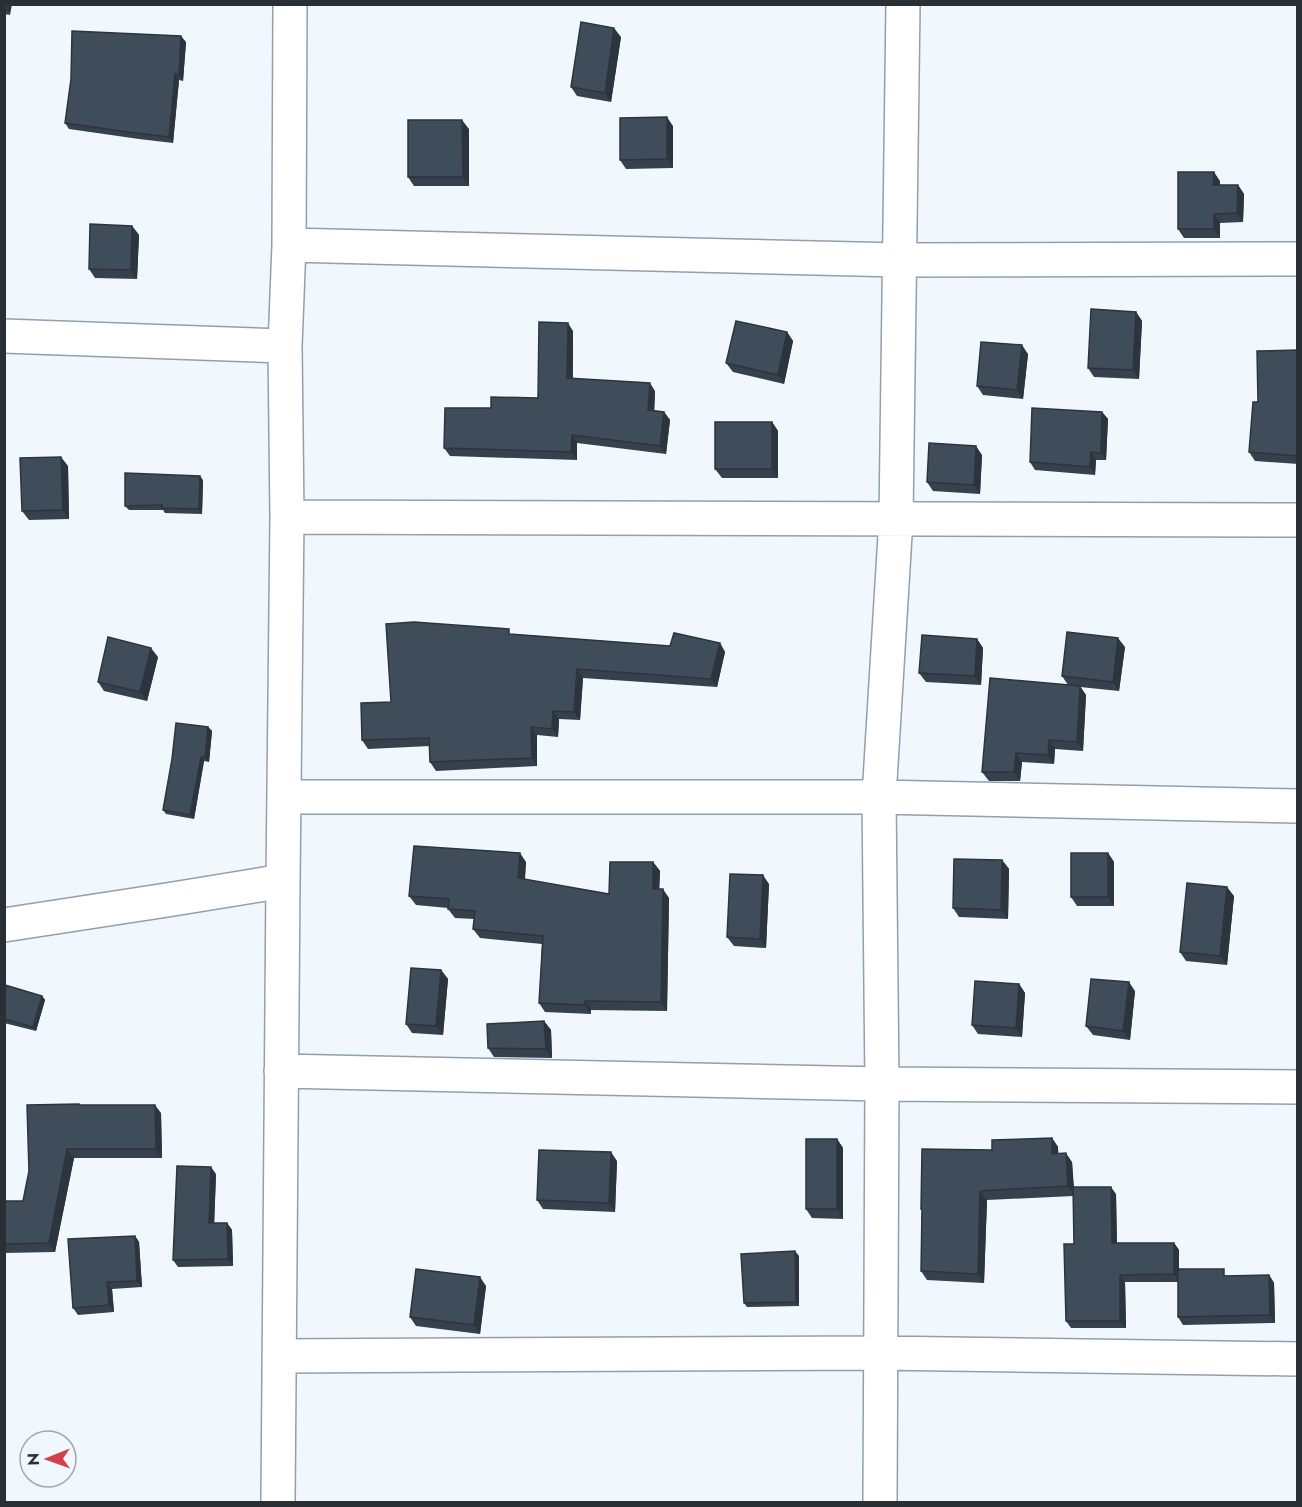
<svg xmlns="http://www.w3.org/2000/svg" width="1302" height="1507" font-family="Jost,sans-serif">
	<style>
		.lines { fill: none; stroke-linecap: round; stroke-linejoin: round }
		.minor-casing { stroke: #91a0ae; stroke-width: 36 }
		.minor { stroke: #fff; stroke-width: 33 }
		.wall { fill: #36414d }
		.shaded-wall { fill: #2c353e }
		.building { fill: #3f4c59; stroke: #2c353e; stroke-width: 1.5 }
	</style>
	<rect width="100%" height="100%" fill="#f0f7fd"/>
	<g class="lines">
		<g class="minor-casing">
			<path id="minor" d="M289 245 899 260 1298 259
				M4 336 285 346
				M287 517 1298 520
				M284 797H879L1298 806
				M4 925 167 900 283 881
				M281 1071 882 1084 1298 1087
				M279 1356 880 1353 1298 1359
				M278 1502 283 881 287 517 285 346 289 245 290 4
				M880 1502 882 1084 879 797 896 519 903 4"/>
		</g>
		<use href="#minor" class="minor"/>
	</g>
	<path class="wall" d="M4 4 10 15 4 14Z
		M621 37 611 102 577 96 571 87Z
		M186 42 183 81 179 80 173 143 139 139 69 129 65 123Z
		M673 126V168L626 169 620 160Z
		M469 129V186H414L408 177Z
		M1220 181V185H1238L1244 194 1243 222 1220 223V238H1184L1178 229Z
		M132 226 139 235 137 279 95 278 89 269Z
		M1136 312 1142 321 1139 379 1094 377 1088 368Z
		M573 331V378L655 391 654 411 664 412 670 420 666 454 577 443V460L450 456 444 448 491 408 538 398Z
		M787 332 793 341 784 384 733 372 726 363Z
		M1298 350V464L1255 461 1249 452 1258 402Z
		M1028 354 1023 399 983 395 977 386Z
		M1102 412 1108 419 1106 460H1096L1095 475 1035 470 1030 462Z
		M772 422 778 431V478H722L715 469Z
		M982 455 980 494 933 491 927 482Z
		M68 466 69 519 29 520 22 511Z
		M203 480 202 514 165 513 163 510H129L125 506Z
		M513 634 670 646 720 643 725 652 717 687 583 678 580 720 559 719 558 737 537 735V766L436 771 430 762V746L368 749 362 740 391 702Z
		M977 639 983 648 981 685 926 682 919 673Z
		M1125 647 1119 691 1080 687 1086 695 1083 751 1055 749 1054 764 1022 762 1020 781H989L982 772 1068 685 1062 676Z
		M158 657 147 701 104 691 98 682Z
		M208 727 212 731 209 762 204 761 194 819 166 814 163 810Z
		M1108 853 1114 862V906H1077L1071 897Z
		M1002 860 1009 869 1008 919 959 917 953 908Z
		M526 862 525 880 609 894 653 862 660 871 659 889 669 898 667 1011 591 1010V1014L545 1012 539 1003 542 944 480 938 473 929 474 919 455 918 448 909V908L416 905 409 896Z
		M769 884 766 948 734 946 727 937Z
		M1234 896 1227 965 1186 961 1180 952Z
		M441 970 448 979 443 1035 412 1033 406 1024Z
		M1019 984 1025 993 1022 1037 978 1034 972 1025Z
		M4 988 42 996 45 1000 36 1031 4 1023Z
		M1135 991 1130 1040 1093 1035 1086 1026Z
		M544 1021 551 1030 552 1058 494 1057 488 1048Z
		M80 1105 161 1113 162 1158H74L55 1252 4 1253V1201H23Z
		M1052 1138 1058 1147V1154L1072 1162 1074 1187 1116 1194 1117 1243H1174L1179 1250V1269L1228 1276 1269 1275 1274 1283 1275 1323 1183 1325 1178 1317V1282H1125L1126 1328H1071L1066 1321 1074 1244 1073 1196 987 1200 984 1283 927 1280 921 1271 922 1210 921 1209 992 1150Z
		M837 1139 843 1148V1219L812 1218 806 1209Z
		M617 1161 615 1212 543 1209 537 1200Z
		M216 1174 214 1223H227L232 1230 233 1266 178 1267 173 1260Z
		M135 1236 139 1242 142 1287 112 1289 114 1312 78 1315 73 1308Z
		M799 1256V1306L747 1307 744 1303Z
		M486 1286 480 1334 416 1326 410 1317Z"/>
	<path class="shaded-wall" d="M8 4H12L10 15 7 10Z
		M614 28 621 37 611 102 605 93Z
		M181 36 186 42 183 81 179 75Z
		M175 74 179 80 173 143 169 137Z
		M667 117 673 126V168L667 159Z
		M462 120 469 129V186L463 177Z
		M1214 172 1220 181 1219 194 1213 185Z
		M1238 185 1244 194 1243 222 1237 213Z
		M1214 214 1220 223V238L1214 229Z
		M132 226 139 235 137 279 131 270Z
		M1136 312 1142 321 1139 379 1133 370Z
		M568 323 573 331 572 386 567 378Z
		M787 332 793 341 784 384 778 375Z
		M1022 345 1028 354 1023 399 1017 390Z
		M650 383 655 391 654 418 648 410Z
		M664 412 670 420 666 454 660 446Z
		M1102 412 1108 419 1106 460 1101 453Z
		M772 422 778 431V478L772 469Z
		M572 435 577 443V460L571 452Z
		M976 446 982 455 980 494 974 485Z
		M1091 452 1096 460 1095 475 1090 467Z
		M61 457 68 466 69 519 63 510Z
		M200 476 203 480 202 514 199 509Z
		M1118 638 1125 647 1119 691 1113 682Z
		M977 639 983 648 981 685 975 676Z
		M720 643 725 652 717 687 711 679Z
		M151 648 158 657 147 701 140 692Z
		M577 669 583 678 580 720 574 712Z
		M1080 686 1086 695 1083 751 1077 742Z
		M553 711 559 719 558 737 552 729Z
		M208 727 212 731 209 762 205 757Z
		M531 727 537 735V766L532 758Z
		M1049 740 1055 749 1054 764 1048 755Z
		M1016 753 1022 762 1020 781 1014 772Z
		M201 757 204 761 194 819 190 815Z
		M520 853 526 862 524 887 518 878Z
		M1108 853 1114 862V906L1108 897Z
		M1002 860 1009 869 1008 919 1001 910Z
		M653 862 660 871 659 898 653 889Z
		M763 875 769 884 766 948 760 939Z
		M1227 887 1234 896 1227 965 1220 956Z
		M663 889 669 898 667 1011 661 1002Z
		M441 970 448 979 443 1035 436 1026Z
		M1129 982 1135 991 1130 1040 1123 1031Z
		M1019 984 1025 993 1022 1037 1016 1028Z
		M42 996 45 1000 36 1031 33 1027Z
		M585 1001 591 1010V1014L585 1005Z
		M544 1021 551 1030 552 1058 546 1049Z
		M155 1105 161 1113 162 1158 156 1149Z
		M1052 1138 1058 1147 1059 1163 1052 1154Z
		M837 1139 843 1148V1219L837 1209Z
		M67 1149 74 1158 55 1252 49 1243Z
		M611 1152 617 1161 615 1212 609 1203Z
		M1066 1153 1072 1162 1074 1195 1068 1186Z
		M211 1167 216 1174 214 1230 209 1223Z
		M1111 1187 1116 1194 1117 1250 1112 1243Z
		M980 1191 987 1200 984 1283 978 1274Z
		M227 1223 232 1230 233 1266 228 1259Z
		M135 1236 139 1242 142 1287 137 1281Z
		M1174 1243 1179 1250V1282L1174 1274Z
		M795 1251 799 1256V1306L796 1302Z
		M1120 1275 1125 1282 1126 1328 1120 1321Z
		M1269 1275 1274 1283 1275 1323 1270 1315Z
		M480 1277 486 1286 480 1334 474 1325Z
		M107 1282 112 1289 114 1312 109 1305Z"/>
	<path class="building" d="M4 4H8L7 10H4Z
		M581 22 614 28 605 93 571 87Z
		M72 31 181 36 179 75 175 74 169 137 135 133 65 123 71 79Z
		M667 117V159L620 160V118Z
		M408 120H462L463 177H408Z
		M1178 172H1214L1213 185H1238L1237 213 1214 214V229H1178Z
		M90 224 132 226 131 270 89 269Z
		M1091 309 1136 312 1133 370 1088 368Z
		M736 321 787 332 778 375 726 363Z
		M539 322 568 323 567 378 650 383 648 410 664 412 660 446 572 435 571 452 444 448 445 408H491V397L538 398Z
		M981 342 1022 345 1017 390 977 386Z
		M1298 350V456L1249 452 1253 402H1258L1257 351Z
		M1032 408 1102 412 1101 453 1091 452 1090 467 1030 462Z
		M715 422H772V469H715Z
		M929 443 976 446 974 485 927 482Z
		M61 457 63 510 22 511 20 458Z
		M125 473 200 476 199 509 162 508V505L125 506Z
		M414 622 509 629V634L670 646 674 633 720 643 711 679 577 669 574 712 553 711 552 729 531 727 532 758 430 762 429 738 362 740 361 703 391 702 386 624Z
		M1067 632 1118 638 1113 682 1062 676Z
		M922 635 977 639 975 676 919 673Z
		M108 637 151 648 140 692 98 682Z
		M990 678 1080 686 1077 742 1049 740 1048 755 1016 753 1014 772H982Z
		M176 723 208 727 205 757H201L190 815 163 810 172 759Z
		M414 846 520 853 518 878 609 894 610 862H653V889H663L661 1002 585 1001V1005L539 1003 543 936 473 929 475 911 448 909 449 899 409 896Z
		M1071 853H1108V897H1071Z
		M954 859 1002 860 1001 910 953 908Z
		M730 874 763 875 760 939 727 937Z
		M1187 883 1227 887 1220 956 1180 952Z
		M411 968 441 970 436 1026 406 1024Z
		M1091 979 1129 982 1123 1031 1086 1026Z
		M975 981 1019 984 1016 1028 972 1025Z
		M5 985 42 996 33 1027 4 1019Z
		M544 1021 546 1049 488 1048 487 1024Z
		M79 1104V1105H155L156 1149H67L49 1243 4 1244V1201H23L29 1171 27 1105Z
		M1052 1138V1154L1066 1153 1068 1186 980 1191 978 1274 921 1271 922 1209H921L922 1149 992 1150V1140Z
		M806 1139H837V1209H806Z
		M539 1150 611 1152 609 1203 537 1200Z
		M177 1166 211 1167 209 1223H227L228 1259 173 1260Z
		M1073 1187H1111L1112 1243H1174V1274L1120 1275V1321H1066L1064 1244H1074Z
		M135 1236 137 1281 107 1282 109 1305 73 1308 68 1239Z
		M795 1251 796 1302 744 1303 741 1254Z
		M416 1269 480 1277 474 1325 410 1317Z
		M1178 1269H1224V1276L1269 1275 1270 1315 1178 1317Z"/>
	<rect width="1302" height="1507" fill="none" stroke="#292f35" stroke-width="12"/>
	<g transform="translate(48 1459) rotate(269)"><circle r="28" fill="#f0f7fd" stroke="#a0a7ad" stroke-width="1.5"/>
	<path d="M0-4.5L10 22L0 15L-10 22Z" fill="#d1414a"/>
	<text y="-9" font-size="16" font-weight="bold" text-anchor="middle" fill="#292f35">N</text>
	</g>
</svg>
